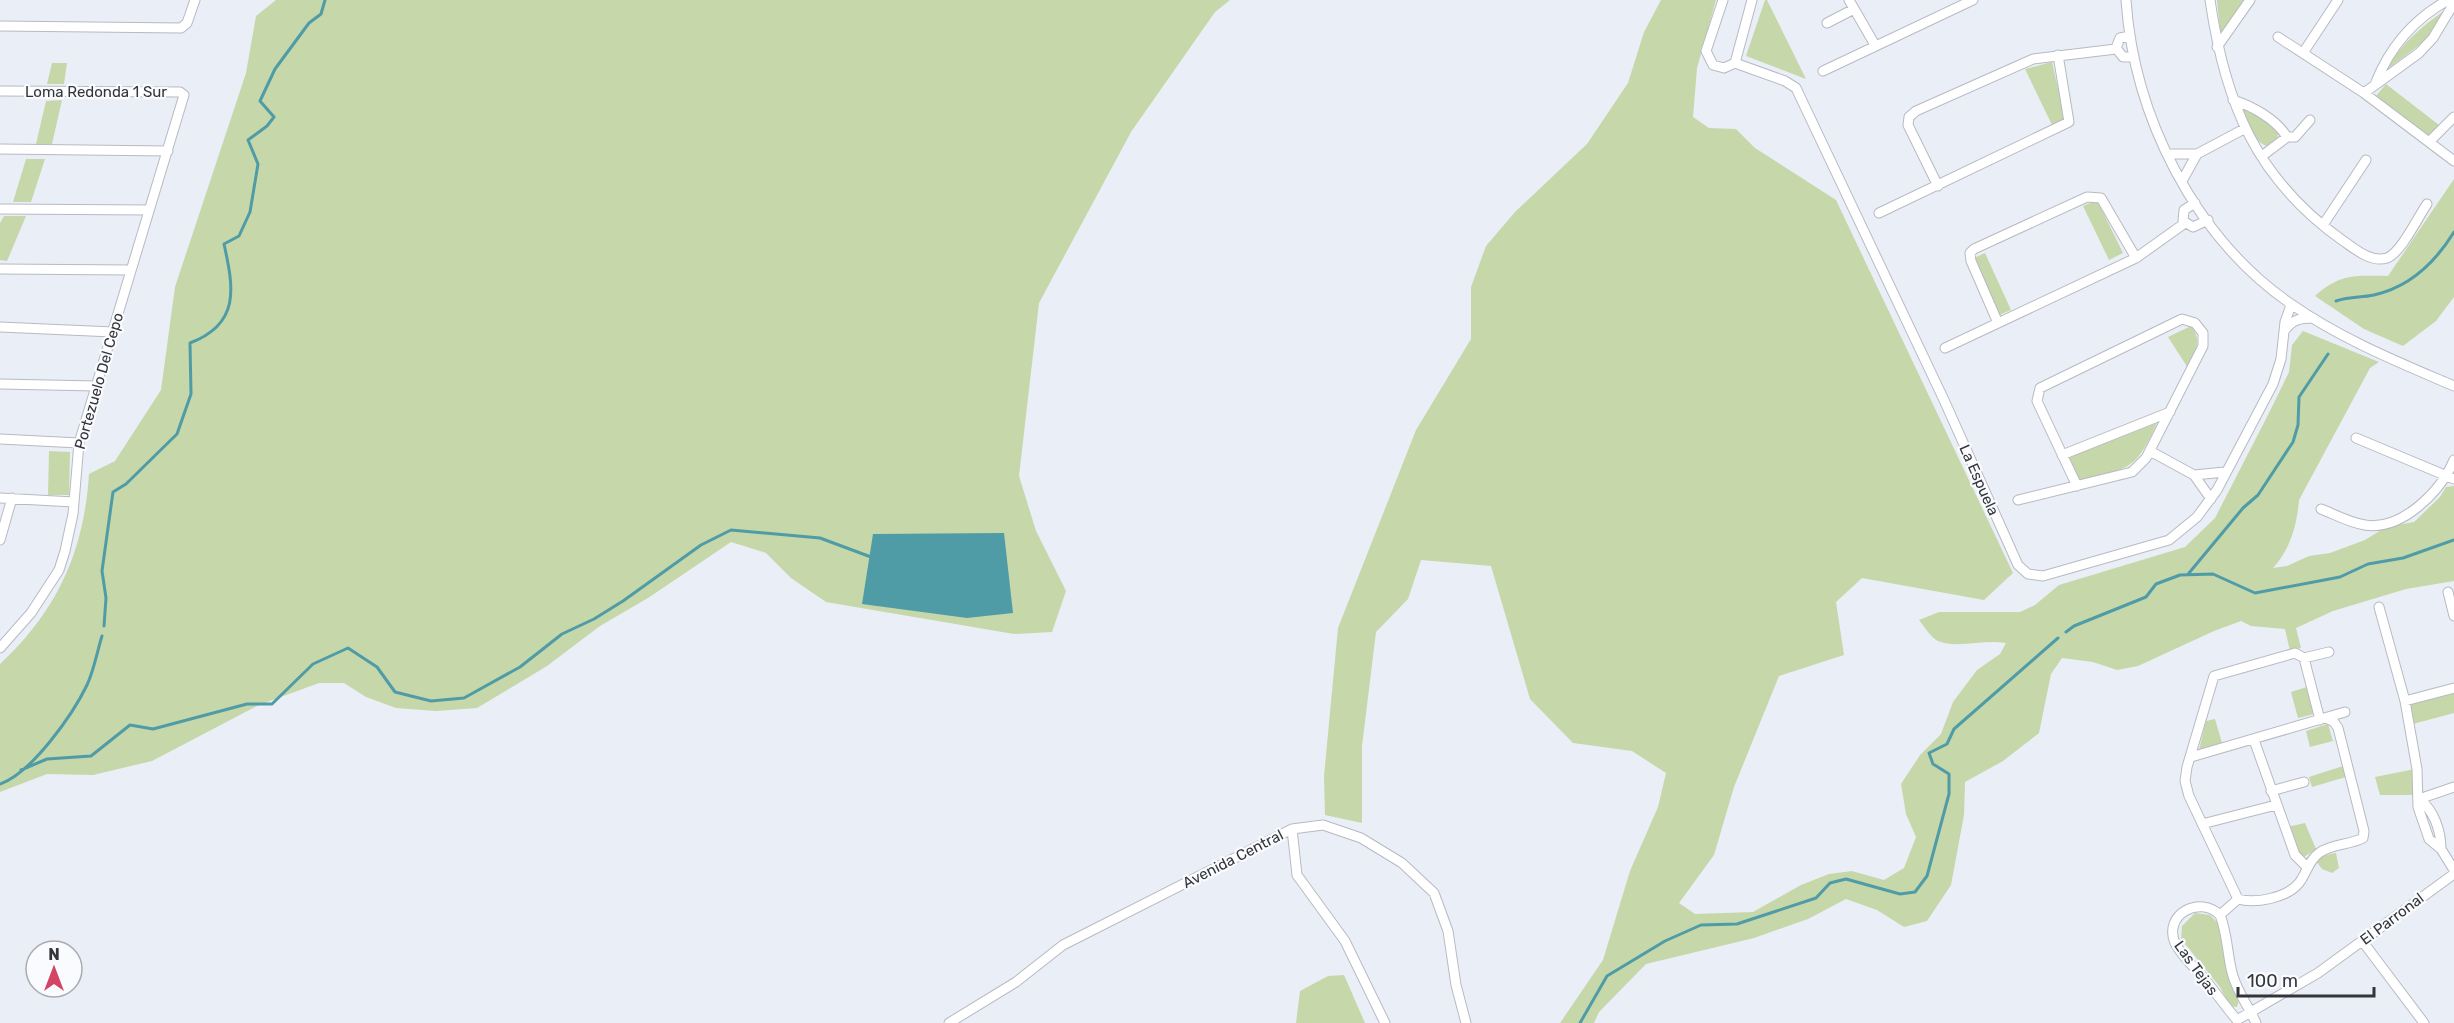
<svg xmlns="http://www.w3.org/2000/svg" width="2454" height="1023" font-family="Rubik,sans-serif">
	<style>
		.green { fill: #c6d7aa }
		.water { fill: #4f9ca7 }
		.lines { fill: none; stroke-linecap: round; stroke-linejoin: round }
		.stream { stroke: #4f9ca7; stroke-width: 3 }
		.minor-casing { stroke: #b7bac2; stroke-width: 11 }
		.minor { stroke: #fff; stroke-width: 9 }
		.labels { text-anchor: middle; stroke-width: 4.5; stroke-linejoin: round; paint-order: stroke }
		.street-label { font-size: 15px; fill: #333538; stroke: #fafbfe }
	</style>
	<rect width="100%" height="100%" fill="#eaeef6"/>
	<path class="green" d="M276 0H1230L1215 12 1131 132 1039 303 1019 476 1036 531 1066 591 1052 632 1014 634 826 602 791 578 766 553 731 542 648 598 600 626 547 666 477 708 436 711 396 708 366 697 344 683H319L259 705 152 761 93 775 47 774 0 792V664C57 611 84 552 89 474L115 461 161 390 175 287 246 73 256 16Z
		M1661 0H1716L1697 68 1693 117 1709 128 1736 129 1755 148 1836 200 2013 573 1984 600 1862 578 1836 602 1844 655 1779 676 1734 787 1714 855 1679 903 1695 914 1753 912 1801 885 1829 874 1852 871 1884 880 1904 868 1916 837 1906 814 1901 784 1920 755 1941 734 1953 702 1977 670 2000 654 2006 643C1984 639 1957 649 1938 641 1931 638 1924 626 1919 620L1939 612H2020L2035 605 2059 585 2185 547 2215 518 2270 411 2289 372 2292 345 2303 331 2379 362 2370 368 2299 500C2297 525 2290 550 2273 568L2287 566 2309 556 2330 553 2365 540 2386 527 2414 522 2440 497 2446 487 2454 486V581L2406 589 2333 611 2296 628 2301 648 2290 651 2285 629 2251 626 2241 621 2214 631 2138 666 2117 670 2093 662 2062 658 2051 674 2039 733 2003 761 1965 782 1964 815 1951 885 1927 921 1904 927 1877 910 1846 899 1808 919 1754 938 1646 964 1599 1012 1594 1023H1560L1603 960 1630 871 1658 807 1666 773 1632 751 1573 743 1530 699 1491 566 1421 560 1408 599 1376 632 1362 746V823L1325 815 1324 776 1338 628 1416 430 1471 339V287L1486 246 1515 212 1587 144 1628 83 1644 32Z
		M1765 0H1767L1806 79 1746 56Z
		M2217 0H2247L2222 34 2220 30Z
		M2445 10 2426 40 2386 70C2401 44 2420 28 2445 10Z
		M2052 62 2065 120 2052 125 2025 69Z
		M52 63H67L64 84H47Z
		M2386 84 2439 125 2430 137 2376 96Z
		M62 100 52 144H36L46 101Z
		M2240 107 2251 109 2279 131 2277 138 2266 146C2252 139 2245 121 2240 107Z
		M26 159H45L31 202H13Z
		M2454 179V297L2436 321 2403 346 2364 329 2315 296C2341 273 2355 276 2388 276Z
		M2097 200 2123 253 2109 260 2083 206Z
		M4 216H26L7 261 0 260V223Z
		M1985 253 2011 310 1999 315 1974 258Z
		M2191 326C2203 341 2195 353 2188 368L2168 337Z
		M2157 423C2134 474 2128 467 2078 481L2067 458Z
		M49 451 70 452 69 495H48Z
		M2307 687 2314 714 2298 718 2291 692Z
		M2454 692V713L2413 724 2408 704Z
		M2215 719 2222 743 2199 750 2206 721Z
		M2328 724 2333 741 2310 747 2306 731Z
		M2343 766 2346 777 2312 787 2309 777Z
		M2415 769 2414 795H2380L2375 777Z
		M2305 823 2316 849 2301 859 2287 827Z
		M2336 853 2339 868 2332 873 2322 869 2316 861 2326 855Z
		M2195 913 2210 915 2219 924 2239 1000 2237 1007 2230 1006 2220 987 2181 939 2182 926Z
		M1344 975 1365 1023H1296L1300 991 1328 976Z"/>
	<path class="water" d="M1004 533 1013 613 967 618 862 604 873 534Z"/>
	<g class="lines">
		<path class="stream" d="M2336 301C2351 296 2360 298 2374 295 2409 287 2435 263 2454 232
			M2189 573 2243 508 2258 495 2293 442 2298 425 2299 397 2328 354
			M104 626 106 598 102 571 113 492 126 484 177 434 191 394 190 343C240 324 234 289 224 244L239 236 250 212 258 164 248 140 267 126 274 117 260 101 275 69 309 23 321 14 325 0
			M2066 632 2074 626 2146 597 2156 584 2180 575 2213 574 2255 593 2340 577 2368 564 2403 558 2454 540
			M21 770 47 759 91 756 130 725 153 729 247 704H272L313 664 348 648 377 667 395 692 431 701 464 698 520 667 562 634 594 619 623 601 701 545 731 530 820 538 871 557
			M0 784C32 773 73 714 87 685 94 670 97 652 102 636
			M1580 1023 1607 976 1665 941 1701 925 1737 924 1816 898 1830 883 1846 879 1900 894 1915 892 1927 876 1949 794V774L1933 764 1929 753 1947 744 1954 729 2058 638"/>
		<g class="minor-casing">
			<path id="minor" d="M1723 0 1706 51 1713 65 1724 68 1735 63 1752 0
				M1849 0 1875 45
				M2126 0C2134 116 2194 237 2291 304 2341 339 2398 362 2454 386
				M2210 0C2225 102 2255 178 2342 240 2354 248 2370 263 2387 258 2401 253 2418 217 2427 204
				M1827 23 1854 9
				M0 26 181 28 187 23 195 0
				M2130 36 2120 38 2116 48 2123 57H2134
				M2278 37 2364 93 2454 161
				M2217 47 2250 0
				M2303 53 2338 0
				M1735 63 1785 81 1796 88 1944 400 2018 565 2028 574 2043 576 2169 540 2197 517 2217 490 2273 384 2281 359 2285 322 2291 305
				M1823 71 1973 0
				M2376 82C2390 47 2414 19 2448 0
				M0 91 180 92 184 95 79 443 73 514 65 551 59 570 31 613 0 648
				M2364 93 2419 53 2433 38 2454 3
				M2233 100C2252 106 2276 119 2287 137
				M2429 142 2454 117
				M0 149 168 151
				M2167 154H2197L2244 129
				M2262 156 2287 137H2295L2310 120
				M2182 181 2197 154
				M1938 186 1908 125 1909 117 1916 111 2033 59 2116 49
				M2195 203 2184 210 2183 221 2193 227 2208 220
				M0 209 149 210
				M1879 213 2069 122 2058 55
				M2323 225 2366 160
				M0 269 131 270
				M1998 323 1971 261 1970 253 1974 249 2087 197 2101 198 2136 258
				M0 327 113 332
				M2284 331C2292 320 2299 318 2313 318
				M1945 348 2136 258 2185 223
				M0 384 96 386
				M2356 438 2454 479
				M0 439 79 443
				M2150 451 2194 475 2211 499
				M2062 455 2170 412
				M2194 475 2225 472
				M0 498 74 502
				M2018 500 2132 472 2146 458 2203 346V333L2195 323 2182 319 2040 388 2037 401 2077 486
				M2321 509C2334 514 2350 523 2365 525 2402 531 2441 491 2454 460
				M0 540 12 498
				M2448 592 2454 616
				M2379 607 2405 701 2417 769 2418 807 2429 839 2441 849 2454 870
				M2304 658 2320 720
				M2405 701 2454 688
				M2326 718 2334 722 2338 728 2364 831 2363 838C2350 845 2331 844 2319 853 2308 861 2307 873 2299 883 2287 898 2255 904 2238 899L2189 796 2185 781 2187 767 2214 676 2295 653 2304 658 2329 652
				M2254 740 2295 855 2307 867
				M2191 757 2345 712
				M2271 791 2304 782
				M2419 799C2434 810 2441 831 2441 849
				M2419 799 2454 787
				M2202 824 2276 805
				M1292 829 1297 875 1345 941 1385 1023
				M2220 915 2238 899
				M2363 942 2424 1023
				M949 1023 1016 982 1063 945 1292 829 1323 825 1361 838 1402 863 1434 893 1448 931 1456 985 1466 1023
				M2256 1023C2249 1007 2238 993 2233 976 2227 956 2228 935 2220 915 2200 895 2163 914 2175 943 2181 955 2193 966 2202 976 2214 990 2225 1006 2237 1020L2318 973 2454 874"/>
		</g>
		<use href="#minor" class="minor"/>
	</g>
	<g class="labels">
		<g class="street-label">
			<text x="96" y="97">Loma Redonda 1 Sur</text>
			<text transform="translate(99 381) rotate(-74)" y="5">Portezuelo Del Cepo</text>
			<text transform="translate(1979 480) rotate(66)" y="5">La Espuela</text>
			<text transform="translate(1233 859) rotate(-27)" y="5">Avenida Central</text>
			<text transform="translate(2392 919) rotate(-37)" y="5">El Parronal</text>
			<text transform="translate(2196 968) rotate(54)" y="5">Las Tejas</text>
		</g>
	</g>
	<g transform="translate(54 969)"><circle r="28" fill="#fafbfe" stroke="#aaacaf" stroke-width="1.5"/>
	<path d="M0-4.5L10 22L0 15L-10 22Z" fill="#d44463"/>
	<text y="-9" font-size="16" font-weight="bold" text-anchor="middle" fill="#333538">N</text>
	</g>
	<path d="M2238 987v9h136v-9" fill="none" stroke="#333538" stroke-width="3"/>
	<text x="2247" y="987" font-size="18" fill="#333538" stroke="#fafbfe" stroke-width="4.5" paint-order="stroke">100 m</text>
</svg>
